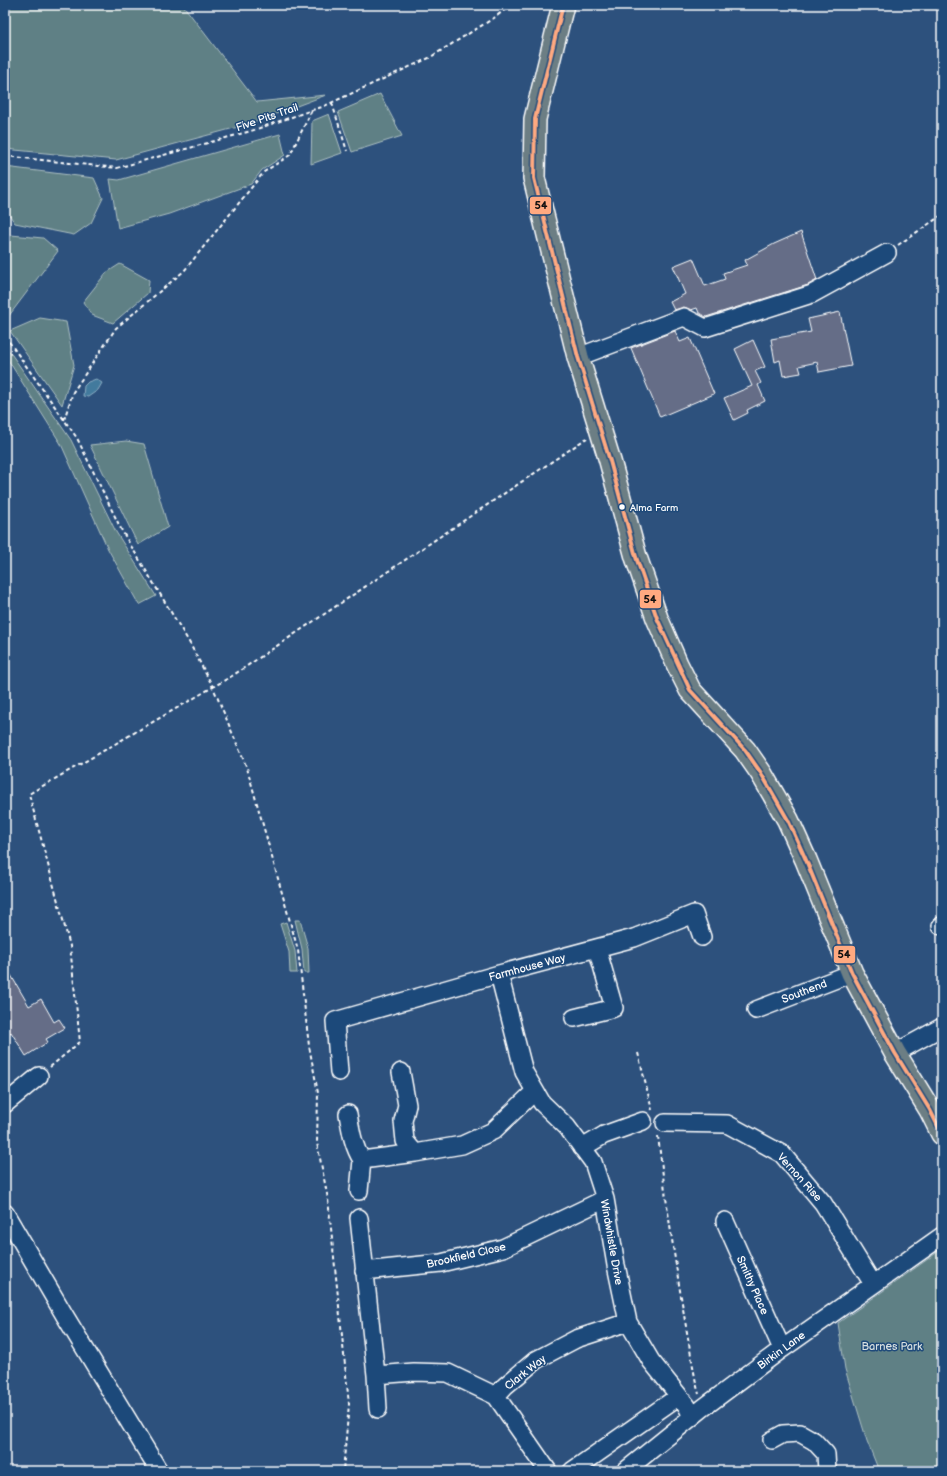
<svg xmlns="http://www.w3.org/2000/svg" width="947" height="1476" font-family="'Balsamiq Sans',sans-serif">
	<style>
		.green { fill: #5e8085; stroke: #aec0c2 }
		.water { fill: #427a9d; stroke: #8eafc4 }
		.building { fill: #656d87; stroke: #fff }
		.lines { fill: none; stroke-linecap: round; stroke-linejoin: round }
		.minor-casing { stroke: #fff; stroke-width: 20 }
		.major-casing { stroke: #fff; stroke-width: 24 }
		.path { stroke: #fff; stroke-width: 2; stroke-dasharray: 4 3; stroke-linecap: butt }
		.minor { stroke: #1f4a7a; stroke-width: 17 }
		.major { stroke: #6c7e84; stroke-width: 21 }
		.bus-1-casing { stroke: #1f4a7a; stroke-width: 7 }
		.bus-1 { stroke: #ffa980; stroke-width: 4 }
		.bus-dot { fill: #fff; stroke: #1f4a7a; stroke-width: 1.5 }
		.labels { text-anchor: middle; stroke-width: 3; stroke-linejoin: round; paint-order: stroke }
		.bus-label { font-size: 10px; fill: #fff; stroke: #1f4a7a; text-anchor: start }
		.street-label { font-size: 11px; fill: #fff; stroke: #1f4a7a }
		.park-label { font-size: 11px; fill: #d7dfe0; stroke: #1f4a7a }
		.line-badge { stroke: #1f4a7a; stroke-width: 1.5 }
		.pale-badge-label { font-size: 11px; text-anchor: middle; font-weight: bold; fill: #111 }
	</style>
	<rect width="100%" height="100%" fill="#2d517d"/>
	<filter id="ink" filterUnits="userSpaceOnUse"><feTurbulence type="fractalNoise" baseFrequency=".025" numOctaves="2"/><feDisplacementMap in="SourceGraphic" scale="8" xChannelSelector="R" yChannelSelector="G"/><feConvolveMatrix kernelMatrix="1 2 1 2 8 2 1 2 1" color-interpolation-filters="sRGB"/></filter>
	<g filter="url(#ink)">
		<path class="green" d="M5 5H183L257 102 326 95 249 124 116 160 5 149Z
			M380 94 402 136 352 152 338 112Z
			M329 114 342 153 311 164 312 121Z
			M280 134 285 155 262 170 251 184 169 214 118 228 110 179 119 180Z
			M5 167 94 178 103 198 91 223 74 235 15 223 5 209Z
			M11 235 43 238 58 251 5 321V240Z
			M120 264 149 280 148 293 113 323 92 315 83 302 106 273Z
			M40 318 66 322 74 365 62 405 10 331Z
			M5 345 71 440 116 532 156 596 139 605 108 549 61 444 5 355Z
			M126 441 144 444 168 527 138 545 90 445Z
			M295 920H300L308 948 309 973H304L302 949Z
			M286 922 295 951 297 973H290L289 952 280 924Z
			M942 1249V1471H879L867 1441 845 1369 838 1323Z"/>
		<path class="water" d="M96 379 102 383 98 390 88 397 83 396 84 386 88 382Z"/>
		<path class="building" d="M801 232 817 280 808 285 706 317 699 313 697 308 691 310 684 307 674 310 670 302 685 294 673 266 693 258 705 286 725 279 723 273 747 265 745 260 774 244Z
			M840 312 851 366 819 372 817 362 799 366 801 373 783 376 780 360 775 362 771 339 811 332 808 319Z
			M675 331 680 342 690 338 714 394 660 417 631 348Z
			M753 340 765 367 755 371 761 383 758 385 765 401 747 410 748 413 734 420 724 398 752 386 735 349Z
			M5 965 29 1006 41 999 54 1022 59 1019 65 1028 46 1039 48 1042 26 1056 11 1032 9 1034 5 1028Z"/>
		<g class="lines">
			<g class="minor-casing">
				<path id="minor" d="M578 357 684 317 705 328 812 294 887 253
					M941 926H942
					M499 974 524 1072 542 1103 567 1127 593 1162 605 1199 616 1265 628 1322 651 1361 687 1406 692 1417
					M756 1010 852 973
					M574 1018 614 1008 597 948
					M895 1053 942 1027
					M339 1072 335 1021 499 974 634 938 694 914 702 937
					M401 1072 407 1105 403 1121 405 1141 415 1153 462 1145 493 1131 535 1091
					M5 1104 39 1076
					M348 1114C351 1131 353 1146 362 1160L415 1153
					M665 1123 727 1124 782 1154 823 1203 873 1284
					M582 1148 604 1135 643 1121
					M359 1191 362 1160
					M5 1213 65 1316 159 1471
					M359 1218 376 1375 378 1409
					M725 1221 782 1349
					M364 1271 441 1263 503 1248 605 1199
					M376 1375 414 1372 448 1373 496 1396 505 1386 536 1360 576 1339 628 1322
					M496 1396 548 1471
					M772 1440 783 1434 800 1433 814 1441 826 1454 827 1471
					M572 1471 679 1396
					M625 1471 703 1408 782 1349 942 1236"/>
			</g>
			<g class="major-casing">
				<path id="major" d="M563 5 535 119 534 178 578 357 610 461 636 557 657 618 677 664 690 690 745 750 761 773 788 820 806 860 852 973 895 1053 930 1110 942 1134"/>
			</g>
			<path class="path" d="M332 103 347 151
				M5 156 117 168 251 131 312 110 322 107 429 58 494 18 511 5
				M898 245 942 215
				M5 336 77 438 122 531 189 642 213 687 247 768 298 950 309 1046 318 1093 317 1143 328 1199 349 1404 343 1471
				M64 420 73 392 116 328 184 271 264 172 290 155 312 110
				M638 1053 652 1110
				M50 1067 80 1042 70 946 29 794 232 676 587 438
				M658 1136C668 1219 681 1301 696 1383L699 1394"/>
			<use href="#minor" class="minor"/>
			<use href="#major" class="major"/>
			<g class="bus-1-casing">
				<path id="bus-1" d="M563 5 535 119 534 178 578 357 610 461 636 557 657 618 690 690 745 750 761 773 788 820 806 860 852 973 895 1053 930 1110 942 1134"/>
			</g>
			<use href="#bus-1" class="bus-1"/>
		</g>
	</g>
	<circle class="bus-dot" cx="622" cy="507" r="3.5"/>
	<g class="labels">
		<g class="bus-label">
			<text x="630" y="511">Alma Farm</text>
		</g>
		<g class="street-label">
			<text transform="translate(267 117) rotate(-19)" y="4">Five Pits Trail</text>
			<text transform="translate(527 967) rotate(-15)" y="4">Farmhouse Way</text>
			<text transform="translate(804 991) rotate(-21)" y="4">Southend</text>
			<text transform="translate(800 1177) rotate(48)" y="4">Vernon Rise</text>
			<text transform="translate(612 1242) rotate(80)" y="4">Windwhistle Drive</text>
			<text transform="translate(466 1255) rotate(-13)" y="4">Brookfield Close</text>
			<text transform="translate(753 1285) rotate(66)" y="4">Smithy Place</text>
			<text transform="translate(781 1350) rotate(-36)" y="4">Birkin Lane</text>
			<text transform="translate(525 1372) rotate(-38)" y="4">Clark Way</text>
		</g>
		<g class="park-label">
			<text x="892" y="1350">Barnes Park</text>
		</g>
	</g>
	<g class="line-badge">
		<rect x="529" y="196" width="23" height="19" rx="4" fill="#ffa980"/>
		<rect x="639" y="589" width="23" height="20" rx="4" fill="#ffa980"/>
		<rect x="833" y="945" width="23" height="19" rx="4" fill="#ffa980"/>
	</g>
	<g class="pale-badge-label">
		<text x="541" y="209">54</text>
		<text x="650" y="603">54</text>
		<text x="844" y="958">54</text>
	</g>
	<rect width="947" height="1476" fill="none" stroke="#1f4a7a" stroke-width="20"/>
	<rect x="10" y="10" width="927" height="1456" fill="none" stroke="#fff" stroke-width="1.5" filter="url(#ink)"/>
</svg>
